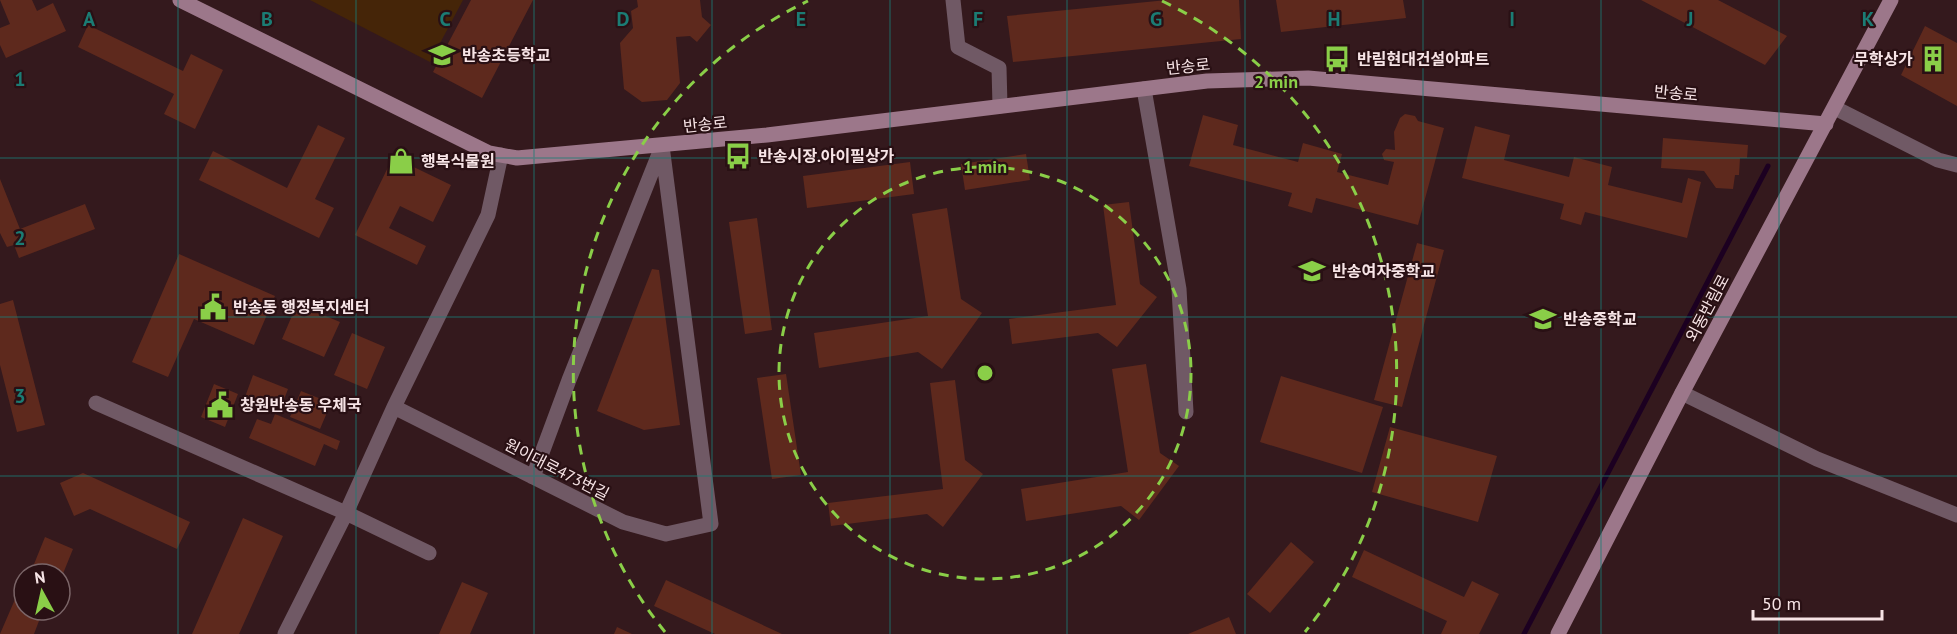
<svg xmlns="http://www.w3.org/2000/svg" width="1957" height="634" font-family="'PT Sans','Noto Sans KR',sans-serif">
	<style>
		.green { fill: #452508 }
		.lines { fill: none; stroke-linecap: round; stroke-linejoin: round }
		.stream { stroke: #1c0021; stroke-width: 5 }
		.building { fill: #5e291d }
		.street { stroke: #705965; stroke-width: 15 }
		.secondary { stroke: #9c778a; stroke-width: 15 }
		.grid { fill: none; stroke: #1b7c74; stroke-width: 1.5; stroke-opacity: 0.55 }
		.ring { fill: none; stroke: #8ace48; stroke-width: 3; stroke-dasharray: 10 8 }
		.labels { text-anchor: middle; stroke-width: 4.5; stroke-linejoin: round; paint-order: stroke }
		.poi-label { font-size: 16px; font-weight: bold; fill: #f7e4e6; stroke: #291014; text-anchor: start }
		.street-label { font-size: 16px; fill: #f7e4e6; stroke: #291014 }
		.grid-label { font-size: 20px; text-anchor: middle; font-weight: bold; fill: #1b7c74; stroke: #291014; stroke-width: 4.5; stroke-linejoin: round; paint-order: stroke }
		.centre { fill: #8ace48; stroke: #291014; stroke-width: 3 }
		.ring-label { font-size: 18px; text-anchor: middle; font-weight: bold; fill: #8ace48; stroke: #291014; stroke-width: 4.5; stroke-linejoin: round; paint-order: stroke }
	</style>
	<rect width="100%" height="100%" fill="#34191d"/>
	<path class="green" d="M310 0H463L430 62Z"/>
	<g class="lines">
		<path class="stream" d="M1524 634 1768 166"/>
	</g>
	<path class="building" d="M0 0H32L37 11 53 3 66 31 6 58 0 45V28L10 24Z
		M471 0H533L482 98 433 72Z
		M637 0H700L702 17 711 25 697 42 690 36 676 37 680 83 667 100 642 102 624 89 620 43 633 28 631 11 638 7Z
		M1167 0H1239L1241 39 1013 62 1007 16Z
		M1276 0H1403L1406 18 1281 32Z
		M1641 0H1718L1787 36 1765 65Z
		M88 25 183 71 191 54 223 70 195 129 164 114 174 94 78 47Z
		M1925 26 1957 43V106L1901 75Z
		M1405 114 1415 116 1418 121 1444 128 1418 225 1316 198 1312 213 1288 206 1292 193 1189 166 1203 115 1238 125 1233 145 1298 162 1303 143 1342 154 1337 172 1388 185 1394 162 1384 160 1382 154 1386 149 1395 150 1394 132 1400 118Z
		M318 125 345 138 315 199 334 208 319 238 199 180 213 151 287 188Z
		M1475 126 1510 135 1504 160 1569 177 1574 157 1612 167 1608 185 1682 203 1688 178 1701 182 1687 238 1585 212 1581 225 1560 219 1564 204 1462 178Z
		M1663 138 1748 145 1747 158H1740L1739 175H1735L1733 189 1716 188 1704 171 1661 168Z
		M1026 154 1030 180 965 190 961 164Z
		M393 157 451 185 433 222 400 206 389 228 426 246 417 265 355 235Z
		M910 162 914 194 807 208 803 176Z
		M0 179 20 229 85 204 95 229 19 258 14 245 7 247 0 233Z
		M1129 202 1140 284 1157 297 1117 347 1098 333 1012 344 1009 319 1116 305 1103 205Z
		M947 208 961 299 982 313 942 369 918 352 819 368 814 333 928 316 912 214Z
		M757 218 772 330 745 334 729 222Z
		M1417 243 1444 250 1402 407 1374 400Z
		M179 254 275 296 254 345 194 319 168 377 132 362Z
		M652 269 659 270 680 425 644 430 597 411Z
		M13 300 45 425 17 432 0 365V304Z
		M297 304 340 322 324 357 282 339Z
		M352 333 385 347 367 389 334 375Z
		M1146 364 1160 453 1179 466 1139 520 1121 506 1026 521 1021 489 1128 472 1112 369Z
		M786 374 801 475 772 479 757 378Z
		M253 375 288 389 280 410 245 397Z
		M1281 376 1383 407 1362 473 1260 442Z
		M955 380 965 460 983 474 943 527 927 514 831 526 828 503 943 489 930 383Z
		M214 384 238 394 225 427 201 417Z
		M301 391 331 403 320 429 290 417Z
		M275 414 340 441 337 450 324 444 315 466 249 438 257 419 271 424Z
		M1390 427 1497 456 1478 522 1372 492Z
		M83 473 190 522 177 549 90 509 74 516 60 483Z
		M243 518 283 536 239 634H192Z
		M45 537 73 549 60 581V574H30Z
		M1291 542 1314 562 1270 613 1247 594Z
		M1364 550 1464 597 1472 581 1499 594 1479 634H1441L1447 621 1352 577Z
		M666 580 782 634H715L654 606Z
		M462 582 488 593 470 634H439Z
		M24 587V610H48L46 614 42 613 34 634H0L16 597 19 599Z
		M1229 617 1236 634H1188Z
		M617 627 632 634H614Z"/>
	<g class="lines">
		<path class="street" d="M953 0 958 47 999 68 1000 106
			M1144 89 1179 289 1186 412
			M1835 108 1938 160 1957 165
			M1682 393 1817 459 1957 515
			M96 403 346 513 429 553
			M394 407 623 522 666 534 711 524 662 146
			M533 477 569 380 661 149
			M285 634 346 513 394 407 488 215 501 155"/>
		<path class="secondary" d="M180 0 489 153 517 158 767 135 1207 81 1308 78 1826 124
			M1558 634 1682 393 1891 0"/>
	</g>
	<path class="grid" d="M178 0V634M356 0V634M534 0V634M712 0V634M890 0V634M1067 0V634M1245 0V634M1423 0V634M1601 0V634M1779 0V634M0 158H1957M0 317H1957M0 476H1957"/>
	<g class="ring">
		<circle cx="985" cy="373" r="206"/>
		<path d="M665 632A412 412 0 0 1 808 1M1162 1A412 412 0 0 1 1305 632"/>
	</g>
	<defs>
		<g id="school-bare" transform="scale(2.07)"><path d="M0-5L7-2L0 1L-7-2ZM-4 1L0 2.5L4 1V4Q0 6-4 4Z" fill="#8ace48" stroke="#291014" stroke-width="2.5" paint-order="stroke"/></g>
		<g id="bus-bare" transform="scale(2.07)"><path d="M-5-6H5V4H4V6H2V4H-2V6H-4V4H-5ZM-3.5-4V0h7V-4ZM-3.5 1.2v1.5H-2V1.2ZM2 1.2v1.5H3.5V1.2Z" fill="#8ace48" stroke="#291014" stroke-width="2.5" paint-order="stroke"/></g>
		<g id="building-bare" transform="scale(2.07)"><path d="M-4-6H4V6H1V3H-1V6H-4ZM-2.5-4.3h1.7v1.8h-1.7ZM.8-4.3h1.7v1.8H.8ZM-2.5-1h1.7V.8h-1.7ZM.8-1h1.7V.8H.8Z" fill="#8ace48" stroke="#291014" stroke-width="2.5" paint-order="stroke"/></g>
		<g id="shop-bare" transform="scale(2.07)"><path d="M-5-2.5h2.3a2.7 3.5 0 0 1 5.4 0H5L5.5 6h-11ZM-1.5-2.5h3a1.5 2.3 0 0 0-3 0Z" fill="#8ace48" stroke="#291014" stroke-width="2.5" paint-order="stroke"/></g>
		<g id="civic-bare" transform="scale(2.07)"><path d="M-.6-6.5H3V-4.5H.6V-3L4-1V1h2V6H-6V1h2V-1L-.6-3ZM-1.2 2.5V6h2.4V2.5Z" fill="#8ace48" stroke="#291014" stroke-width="2.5" paint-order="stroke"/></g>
	</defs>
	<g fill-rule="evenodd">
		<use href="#school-bare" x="442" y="55"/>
		<use href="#bus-bare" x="1337" y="59"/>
		<use href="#building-bare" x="1933" y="59"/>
		<use href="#bus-bare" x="738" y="156"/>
		<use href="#shop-bare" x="401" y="161"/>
		<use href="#school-bare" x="1312" y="271"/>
		<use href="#civic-bare" x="213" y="307"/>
		<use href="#school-bare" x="1543" y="319"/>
		<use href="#civic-bare" x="220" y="405"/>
	</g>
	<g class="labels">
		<g class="poi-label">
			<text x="462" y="61">반송초등학교</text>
			<text x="1357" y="65">반림현대건설아파트</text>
			<text x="1913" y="65" text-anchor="end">무학상가</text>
			<text x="758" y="162">반송시장.아이필상가</text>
			<text x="421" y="167">행복식물원</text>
			<text x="1332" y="277">반송여자중학교</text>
			<text x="233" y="313">반송동 행정복지센터</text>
			<text x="1563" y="325">반송중학교</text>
			<text x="240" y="411">창원반송동 우체국</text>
		</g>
		<g class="street-label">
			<text transform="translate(1188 66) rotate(-6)" y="6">반송로</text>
			<text transform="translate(1676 93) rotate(5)" y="6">반송로</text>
			<text transform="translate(705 124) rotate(-6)" y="6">반송로</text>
			<text transform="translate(1707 308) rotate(-62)" y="6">외동반림로</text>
			<text transform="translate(557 469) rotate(27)" y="6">원이대로473번길</text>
		</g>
	</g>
	<g class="grid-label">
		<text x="89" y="26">A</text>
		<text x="267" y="26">B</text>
		<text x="445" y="26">C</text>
		<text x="623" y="26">D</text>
		<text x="801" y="26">E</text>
		<text x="978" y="26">F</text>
		<text x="1156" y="26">G</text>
		<text x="1334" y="26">H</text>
		<text x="1512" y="26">I</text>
		<text x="1690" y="26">J</text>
		<text x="1868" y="26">K</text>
		<text x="20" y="86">1</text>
		<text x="20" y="245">2</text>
		<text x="20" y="403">3</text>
	</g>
	<circle cx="985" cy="373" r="9" class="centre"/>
	<g class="ring-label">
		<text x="1276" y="88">2 min</text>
		<text x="985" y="173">1 min</text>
	</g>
	<g transform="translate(42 592) rotate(352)"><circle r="28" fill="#291014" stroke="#7b6568" stroke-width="1.5"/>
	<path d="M0-4.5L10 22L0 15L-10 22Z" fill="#8ace48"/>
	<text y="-9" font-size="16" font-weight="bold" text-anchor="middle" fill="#f7e4e6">N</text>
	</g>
	<path d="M1753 610v9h129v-9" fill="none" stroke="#f7e4e6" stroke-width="3"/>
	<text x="1762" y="610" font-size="18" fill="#f7e4e6" stroke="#291014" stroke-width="4.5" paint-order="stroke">50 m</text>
</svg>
